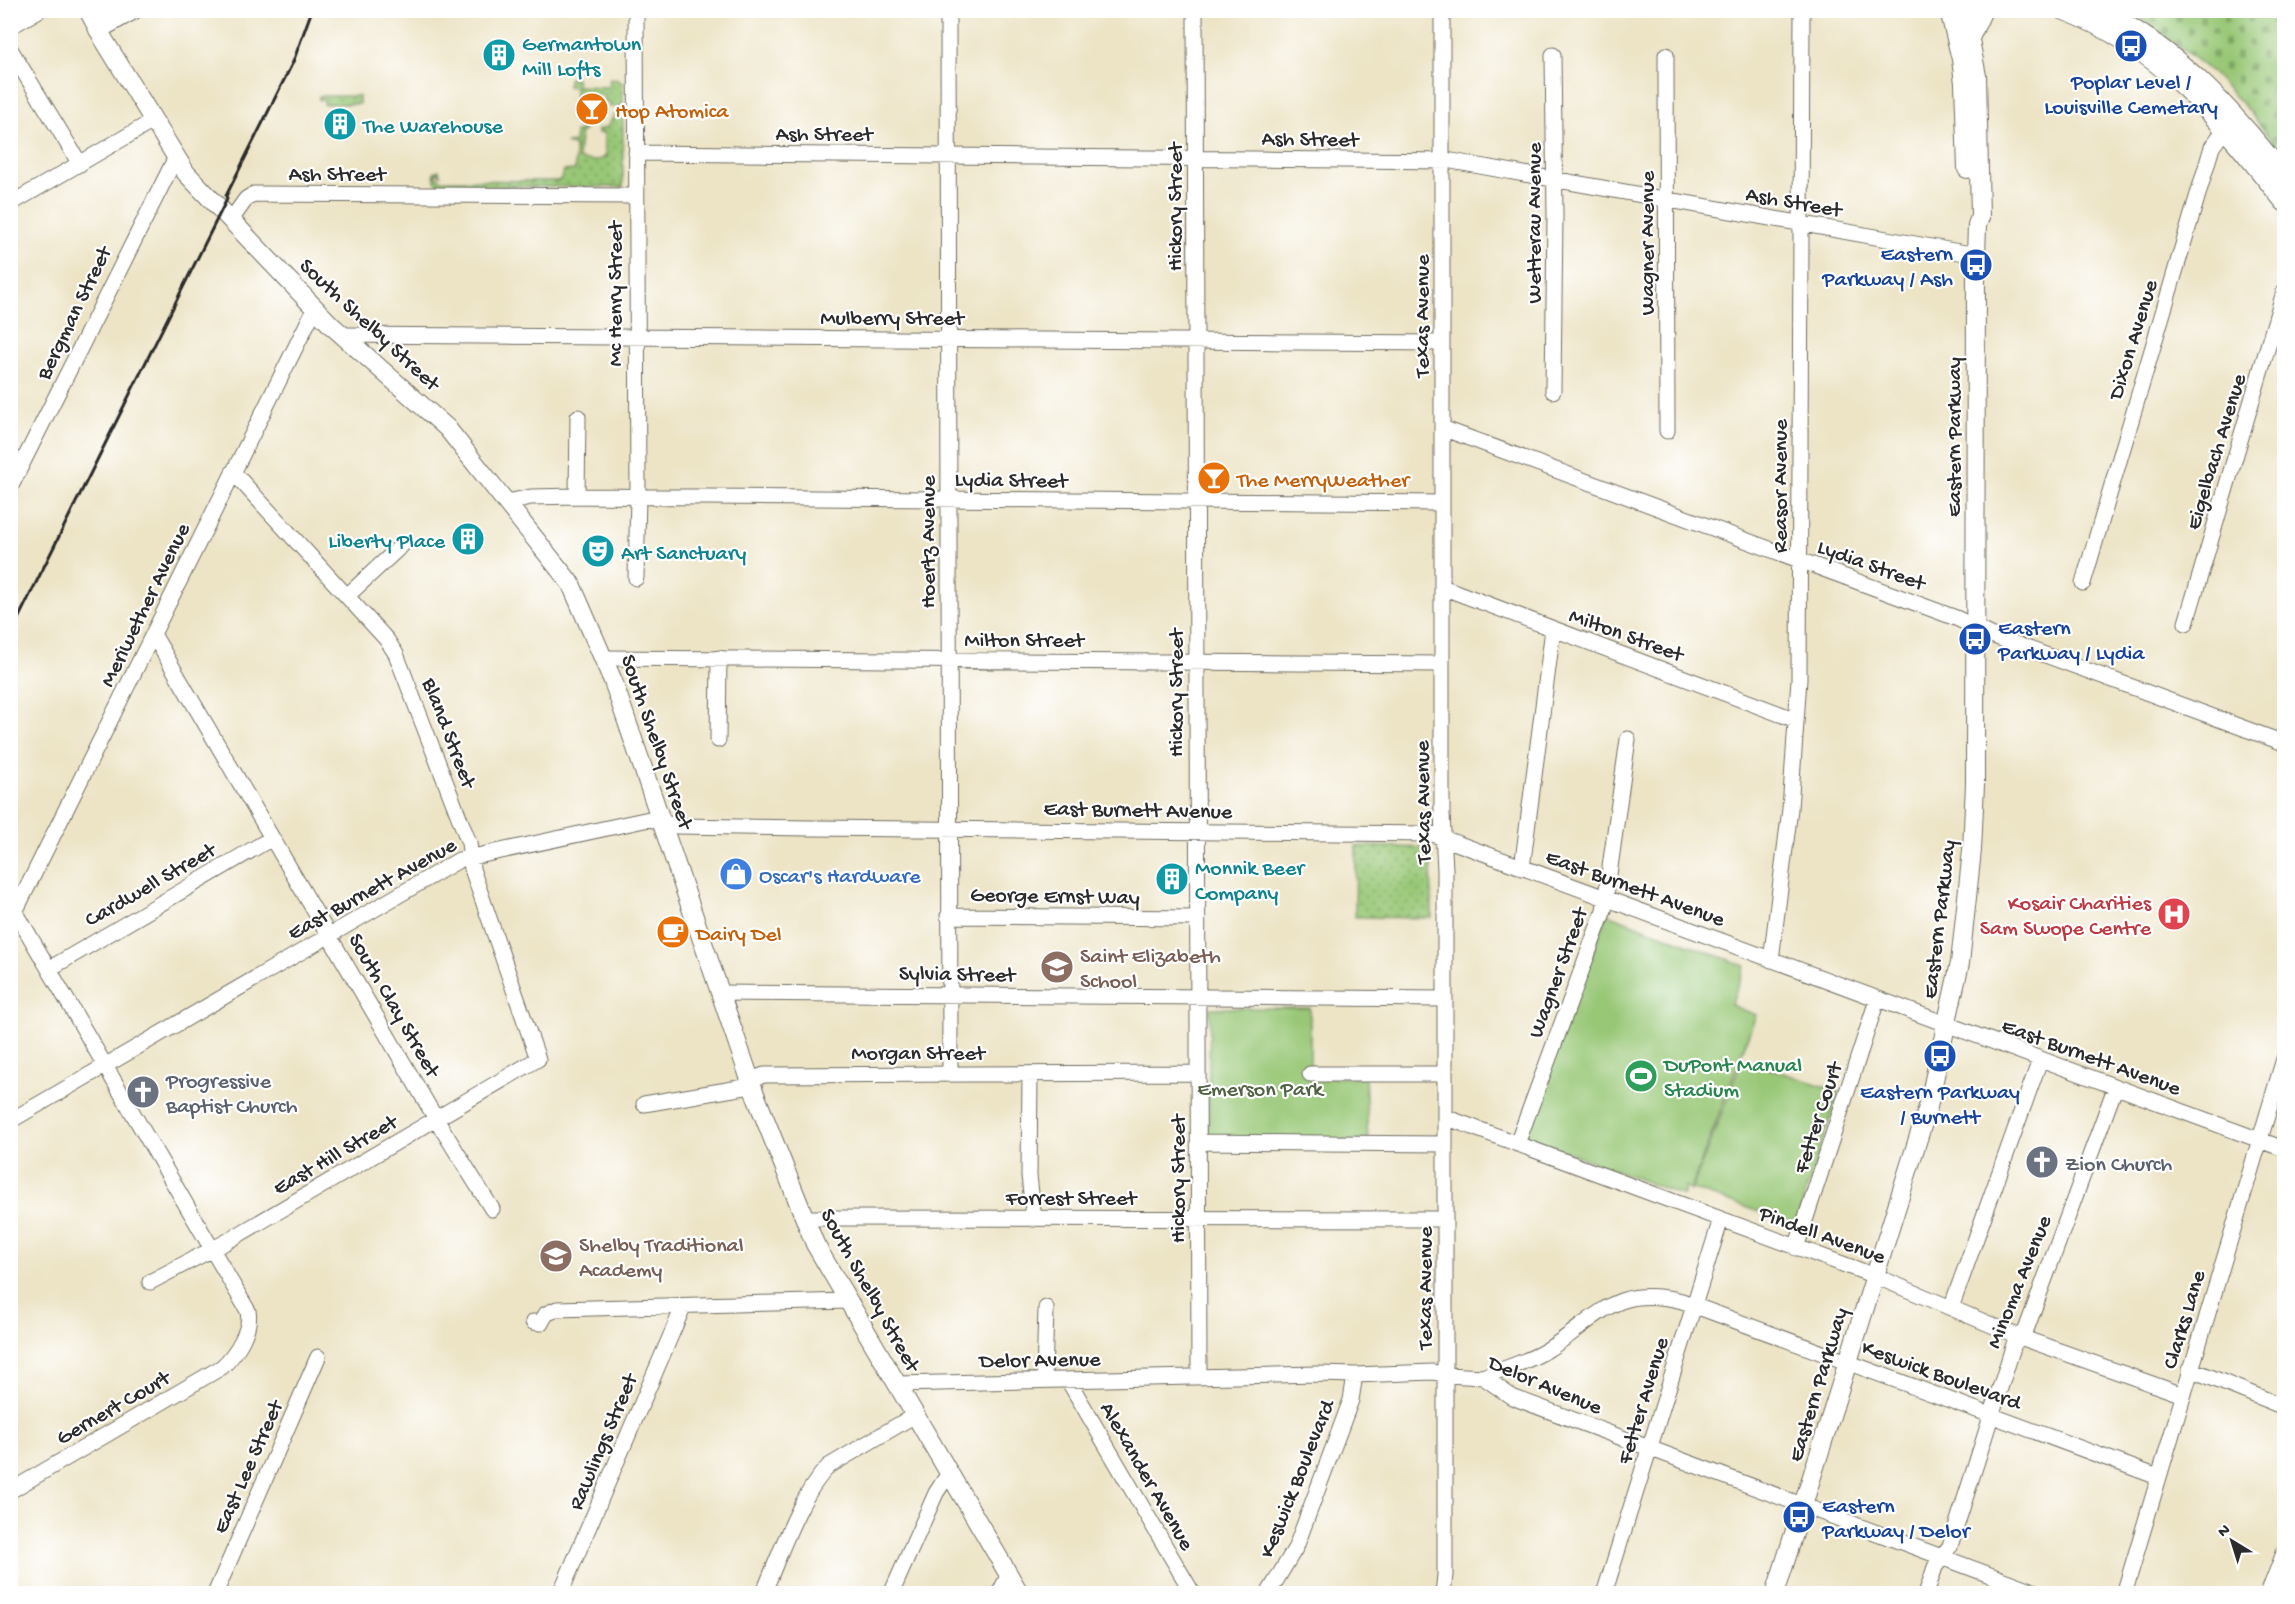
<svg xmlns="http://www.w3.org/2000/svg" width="2295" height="1604" font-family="'Gochi Hand',sans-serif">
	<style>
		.grass { fill: url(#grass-dots); stroke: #627950; stroke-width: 1.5 }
		.cemetery { fill: url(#cemetery-stones); stroke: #627950; stroke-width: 1.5 }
		.green { fill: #98c776; stroke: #627950; stroke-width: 1.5 }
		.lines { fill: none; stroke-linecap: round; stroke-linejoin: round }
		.minor-casing { stroke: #6f6c61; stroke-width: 17 }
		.major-casing { stroke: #6f6c61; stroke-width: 20 }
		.minor { stroke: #fff; stroke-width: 15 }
		.major { stroke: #fff; stroke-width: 18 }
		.rail { stroke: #2b2b2b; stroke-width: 3 }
		.labels { text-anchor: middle; stroke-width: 4.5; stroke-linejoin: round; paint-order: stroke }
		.culture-label { font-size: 22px; fill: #0d838f; stroke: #fff; text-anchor: start }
		.transit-label { font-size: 22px; fill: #164399; stroke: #fff }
		.food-label { font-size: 22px; fill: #c56008; stroke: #fff; text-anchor: start }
		.street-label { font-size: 22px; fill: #2b2b2b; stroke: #fff }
		.shop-label { font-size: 22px; fill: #366cbe; stroke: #fff; text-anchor: start }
		.health-label { font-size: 22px; fill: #be3a42; stroke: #fff; text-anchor: end }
		.education-label { font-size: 22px; fill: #785e54; stroke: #fff; text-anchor: start }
		.leisure-label { font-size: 22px; fill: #27864d; stroke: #fff; text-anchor: start }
		.worship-label { font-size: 22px; fill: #5b616d; stroke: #fff; text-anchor: start }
		.park-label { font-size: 22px; fill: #516245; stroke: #fff }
	</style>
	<defs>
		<pattern id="grass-dots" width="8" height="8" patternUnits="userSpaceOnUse" patternTransform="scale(1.5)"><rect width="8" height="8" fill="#98c776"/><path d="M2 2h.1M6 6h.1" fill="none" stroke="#7ca261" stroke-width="1.8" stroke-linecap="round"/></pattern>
		<pattern id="cemetery-stones" width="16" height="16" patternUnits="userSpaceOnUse" patternTransform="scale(1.5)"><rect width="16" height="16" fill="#98c776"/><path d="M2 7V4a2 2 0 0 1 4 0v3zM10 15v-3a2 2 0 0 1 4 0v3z" fill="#7ca261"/></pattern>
	</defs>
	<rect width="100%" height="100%" fill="#fff"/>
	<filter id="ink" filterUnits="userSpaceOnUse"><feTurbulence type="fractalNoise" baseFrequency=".0167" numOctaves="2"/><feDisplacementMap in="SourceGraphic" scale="12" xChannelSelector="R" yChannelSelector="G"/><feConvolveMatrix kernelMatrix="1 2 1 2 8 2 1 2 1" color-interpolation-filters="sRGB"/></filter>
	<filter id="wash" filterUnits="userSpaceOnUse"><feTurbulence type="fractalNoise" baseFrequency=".008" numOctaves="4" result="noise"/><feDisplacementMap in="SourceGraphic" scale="24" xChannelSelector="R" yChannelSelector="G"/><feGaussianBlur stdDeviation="1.35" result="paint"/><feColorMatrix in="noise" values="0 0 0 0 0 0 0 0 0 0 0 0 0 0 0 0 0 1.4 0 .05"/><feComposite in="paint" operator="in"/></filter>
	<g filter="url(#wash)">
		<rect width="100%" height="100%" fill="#ede4c6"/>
		<path class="grass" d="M569 78H576L577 86 609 87 610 79H617L623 84V106L610 107V102H605L603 95 582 96 580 100H575V87L567 86Z
			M319 96H359V104H324V100H319Z
			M617 111H623V187L440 186 435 181 434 172 439 170 441 176 437 172 435 175 441 180 557 181 561 179 563 171 575 170V146L566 143 575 142V132H579L581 129 584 130 580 135 578 159 594 161 607 157V155L605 156 604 133H598V130L607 127Z
			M1356 846 1431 848 1432 918 1355 917Z"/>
		<path class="cemetery" d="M2132 11H2284V156L2249 111 2208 69Z"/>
		<path class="green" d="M1607 914 1745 966 1731 1005 1756 1015 1690 1191 1685 1187 1683 1196 1525 1136Z
			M1210 1008H1310V1079L1365 1077 1368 1141 1208 1140Z
			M1742 1060 1839 1091 1797 1220 1791 1223 1692 1189Z"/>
	</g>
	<g filter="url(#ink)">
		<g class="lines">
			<g class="minor-casing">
				<path id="minor" d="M636 10 638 497 636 578
					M948 10 950 1073
					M1195 10 1199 1376
					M1442 10V814L1445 870V1575L1443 1594
					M10 27 39 10
					M10 49 80 164
					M1666 55 1667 431
					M636 153 1452 161 1976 255
					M10 204 153 121
					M231 220 246 199 254 194 636 196
					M342 335 1442 343
					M1553 391 1555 216 1553 55
					M1442 428 1956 618 1991 635 2284 743
					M10 488 176 157
					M577 496 578 417
					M507 502 531 497 577 496 1442 503
					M2083 583 2212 147 2230 122
					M1442 587 1796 720
					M347 596 403 544
					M2186 623 2284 292
					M153 634 436 1119 492 1209
					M604 658 1442 664
					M718 740 719 658
					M1522 868 1553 629
					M948 916 1198 918
					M12 918 315 308
					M1771 960 1790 809 1799 679 1802 10
					M49 969 272 838
					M721 993 1445 999
					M1030 1074 1029 1176 1034 1219
					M1310 1074H1445
					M644 1104 745 1087 750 1080 764 1075 1198 1073
					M1445 1117 1875 1276 2020 1337 2183 1395
					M10 1121 459 860 649 819 677 826 811 828 1432 834 2284 1149
					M1198 1142 1445 1144
					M1517 1144 1604 910 1628 739
					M804 1218 1445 1219
					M1796 1248 1877 1000
					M150 1282 226 1242 538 1059 472 869 469 843 396 654 387 640 233 472
					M1951 1308 2040 1060
					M533 1322 541 1323 546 1314 557 1309 848 1301
					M2190 1369 2284 1407
					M1483 1377C1504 1368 1528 1362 1547 1350 1600 1318 1612 1284 1682 1301L2158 1477
					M1044 1379 1046 1308
					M1068 1380 1193 1594
					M898 1384 1318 1374 1355 1375 1433 1372 1447 1375 1483 1377 1512 1397 2041 1594
					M10 1491 222 1367C235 1355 252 1330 248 1311L15 911
					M215 1594 318 1357
					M560 1594 683 1307
					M763 1594C780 1555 800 1494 829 1466L915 1415
					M891 1594 936 1493 949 1473
					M999 1594 1009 1574
					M1268 1594 1296 1547 1351 1400 1355 1375
					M1604 1594 1721 1219
					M1926 1594 1935 1567 1950 1546 2014 1344 2026 1330 2115 1088
					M2124 1594 2284 1059
					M2268 1594 2284 1553"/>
			</g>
			<g class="major-casing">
				<path id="major" d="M88 10 104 40 186 173 331 325 447 428 571 584 613 681 755 1094 815 1244 1020 1594
					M1949 10 1961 59 1964 83 1967 169
					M2062 10C2161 47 2221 122 2284 202
					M2101 10C2180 51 2230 107 2284 175
					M98 30 134 10
					M1970 38 1983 10
					M1775 1594 1928 1107 1960 963 1972 850 1975 784 1976 255 1977 225 1980 217 1977 76 1964 10"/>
			</g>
			<use href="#minor" class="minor"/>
			<use href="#major" class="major"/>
			<path class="rail" d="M10 635 227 199 226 196 293 62 312 10"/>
		</g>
	</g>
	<defs>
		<g id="bus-disc" transform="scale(1.725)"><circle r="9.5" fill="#1a4fb4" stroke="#fff"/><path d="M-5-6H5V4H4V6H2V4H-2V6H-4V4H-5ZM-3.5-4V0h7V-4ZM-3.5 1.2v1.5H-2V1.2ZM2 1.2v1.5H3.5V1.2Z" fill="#fff"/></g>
		<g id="building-disc" transform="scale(1.725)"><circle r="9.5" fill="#0f9aa8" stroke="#fff"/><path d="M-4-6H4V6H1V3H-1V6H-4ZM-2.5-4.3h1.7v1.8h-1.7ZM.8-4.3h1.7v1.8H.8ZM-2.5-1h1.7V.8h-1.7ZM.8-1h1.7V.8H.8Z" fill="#fff"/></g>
		<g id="bar-disc" transform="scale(1.725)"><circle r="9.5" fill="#e8710a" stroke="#fff"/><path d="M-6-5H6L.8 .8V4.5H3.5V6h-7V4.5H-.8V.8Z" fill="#fff"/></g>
		<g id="theatre-disc" transform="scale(1.725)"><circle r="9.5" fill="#0f9aa8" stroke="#fff"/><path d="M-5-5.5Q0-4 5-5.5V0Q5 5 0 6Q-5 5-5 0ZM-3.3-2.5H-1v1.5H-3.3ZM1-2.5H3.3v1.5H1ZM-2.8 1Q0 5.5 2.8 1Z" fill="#fff"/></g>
		<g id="shop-disc" transform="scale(1.725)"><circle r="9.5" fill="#3f7fe0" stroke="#fff"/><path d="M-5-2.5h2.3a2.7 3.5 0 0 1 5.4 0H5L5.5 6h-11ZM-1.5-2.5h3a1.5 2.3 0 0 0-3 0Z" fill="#fff"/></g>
		<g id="hospital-disc" transform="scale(1.725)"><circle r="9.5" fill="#e0444e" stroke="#fff"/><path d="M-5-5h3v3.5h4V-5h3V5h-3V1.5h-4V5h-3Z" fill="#fff"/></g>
		<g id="cafe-disc" transform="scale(1.725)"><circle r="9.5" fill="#e8710a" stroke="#fff"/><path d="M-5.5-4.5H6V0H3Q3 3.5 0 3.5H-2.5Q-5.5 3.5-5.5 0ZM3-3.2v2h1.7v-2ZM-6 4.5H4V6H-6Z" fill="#fff"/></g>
		<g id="school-disc" transform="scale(1.725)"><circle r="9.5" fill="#8d6e63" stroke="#fff"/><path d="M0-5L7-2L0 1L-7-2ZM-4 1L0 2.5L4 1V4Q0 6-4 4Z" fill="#fff"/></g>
		<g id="stadium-disc" transform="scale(1.725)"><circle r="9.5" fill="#2e9e5b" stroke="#fff"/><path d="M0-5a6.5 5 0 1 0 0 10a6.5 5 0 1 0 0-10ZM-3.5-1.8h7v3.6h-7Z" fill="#fff"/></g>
		<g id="church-disc" transform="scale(1.725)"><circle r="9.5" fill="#6b7280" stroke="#fff"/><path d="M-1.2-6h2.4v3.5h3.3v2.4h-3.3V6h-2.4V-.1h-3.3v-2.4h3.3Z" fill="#fff"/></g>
	</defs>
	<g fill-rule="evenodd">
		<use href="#bus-disc" x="2131" y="46"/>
		<use href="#building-disc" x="499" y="55"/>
		<use href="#bar-disc" x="592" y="109"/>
		<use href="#building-disc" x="340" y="124"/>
		<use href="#bus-disc" x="1976" y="265"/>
		<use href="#bar-disc" x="1214" y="478"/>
		<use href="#building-disc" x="468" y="539"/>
		<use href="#theatre-disc" x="598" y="551"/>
		<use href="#bus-disc" x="1975" y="639"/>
		<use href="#shop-disc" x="736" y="874"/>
		<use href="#building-disc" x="1172" y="879"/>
		<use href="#hospital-disc" x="2174" y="914"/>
		<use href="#cafe-disc" x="673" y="932"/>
		<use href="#school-disc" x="1057" y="967"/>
		<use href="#bus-disc" x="1940" y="1056"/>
		<use href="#stadium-disc" x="1641" y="1076"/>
		<use href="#church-disc" x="143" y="1092"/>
		<use href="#church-disc" x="2042" y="1162"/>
		<use href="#school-disc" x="556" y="1256"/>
		<use href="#bus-disc" x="1799" y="1517"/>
	</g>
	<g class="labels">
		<g class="culture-label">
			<text x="522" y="50">Germantown<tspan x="522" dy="25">Mill Lofts</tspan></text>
			<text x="363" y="132">The Warehouse</text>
			<text x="445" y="547" text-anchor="end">Liberty Place</text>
			<text x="621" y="559">Art Sanctuary</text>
			<text x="1195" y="874">Monnik Beer<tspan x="1195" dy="25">Company</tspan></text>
		</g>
		<g class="transit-label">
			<text x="2131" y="88">Poplar Level /<tspan x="2131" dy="25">Louisville Cemetary</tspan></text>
			<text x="1953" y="260" text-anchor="end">Eastern<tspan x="1953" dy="25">Parkway / Ash</tspan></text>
			<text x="1998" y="634" text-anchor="start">Eastern<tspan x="1998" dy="25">Parkway / Lydia</tspan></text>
			<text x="1940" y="1098">Eastern Parkway<tspan x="1940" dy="25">/ Burnett</tspan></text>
			<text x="1822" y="1512" text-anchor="start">Eastern<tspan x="1822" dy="25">Parkway / Delor</tspan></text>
		</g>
		<g class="food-label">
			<text x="615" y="117">Hop Atomica</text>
			<text x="1237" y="486">The MerryWeather</text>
			<text x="696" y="940">Dairy Del</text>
		</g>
		<g class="street-label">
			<text x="824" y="140">Ash Street</text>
			<text transform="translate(1310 137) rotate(1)" y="8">Ash Street</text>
			<text x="337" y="180">Ash Street</text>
			<text transform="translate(1794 200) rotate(10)" y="8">Ash Street</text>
			<text transform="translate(1173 207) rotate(-90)" y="8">Hickory Street</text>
			<text transform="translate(1532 223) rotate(-90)" y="8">Wetterau Avenue</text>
			<text transform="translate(1645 243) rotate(-90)" y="8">Wagner Avenue</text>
			<text transform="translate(613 294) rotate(-90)" y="8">Mc Henry Street</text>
			<text transform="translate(72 312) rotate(-64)" y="8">Bergman Street</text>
			<text x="892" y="324">Mulberry Street</text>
			<text transform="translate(1420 316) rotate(-90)" y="8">Texas Avenue</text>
			<text transform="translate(371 323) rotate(43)" y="8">South Shelby Street</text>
			<text transform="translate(2131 339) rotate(-73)" y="8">Dixon Avenue</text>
			<text transform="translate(1952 437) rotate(-90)" y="8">Eastern Parkway</text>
			<text transform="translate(2214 451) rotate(-73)" y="8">Eigelbach Avenue</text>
			<text transform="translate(1011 478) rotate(1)" y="8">Lydia Street</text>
			<text transform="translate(1778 486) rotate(-90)" y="8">Reasor Avenue</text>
			<text transform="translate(926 542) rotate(-90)" y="8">Hoertz Avenue</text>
			<text transform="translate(1872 563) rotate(20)" y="8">Lydia Street</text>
			<text transform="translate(143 604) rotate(-64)" y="8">Meriwether Avenue</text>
			<text transform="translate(1627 633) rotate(20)" y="8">Milton Street</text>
			<text x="1024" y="646">Milton Street</text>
			<text transform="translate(1174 693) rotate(-90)" y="8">Hickory Street</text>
			<text transform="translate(451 732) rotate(69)" y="8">Bland Street</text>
			<text transform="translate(659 741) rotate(71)" y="8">South Shelby Street</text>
			<text transform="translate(1421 802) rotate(-91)" y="8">Texas Avenue</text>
			<text transform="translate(1138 808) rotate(1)" y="8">East Burnett Avenue</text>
			<text transform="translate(149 883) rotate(-30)" y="8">Cardwell Street</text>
			<text transform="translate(1636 886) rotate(20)" y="8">East Burnett Avenue</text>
			<text transform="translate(371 887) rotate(-29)" y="8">East Burnett Avenue</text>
			<text transform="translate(1055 894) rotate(1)" y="8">George Ernst Way</text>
			<text transform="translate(1937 919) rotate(-83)" y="8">Eastern Parkway</text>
			<text transform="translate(957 972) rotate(1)" y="8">Sylvia Street</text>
			<text transform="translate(1556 972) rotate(-70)" y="8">Wagner Street</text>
			<text transform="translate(396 1004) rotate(60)" y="8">South Clay Street</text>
			<text x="918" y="1059">Morgan Street</text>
			<text transform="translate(2092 1055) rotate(20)" y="8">East Burnett Avenue</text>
			<text transform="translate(1816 1117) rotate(-72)" y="8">Fetter Court</text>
			<text transform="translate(334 1153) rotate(-30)" y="8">East Hill Street</text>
			<text transform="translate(1176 1179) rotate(-90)" y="8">Hickory Street</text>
			<text x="1071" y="1204">Forrest Street</text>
			<text transform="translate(1823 1233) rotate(20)" y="8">Pindell Avenue</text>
			<text transform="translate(2017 1281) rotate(-68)" y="8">Minoma Avenue</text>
			<text transform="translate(1423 1288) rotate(-90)" y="8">Texas Avenue</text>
			<text transform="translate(872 1289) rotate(61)" y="8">South Shelby Street</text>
			<text transform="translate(2182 1319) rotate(-73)" y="8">Clarks Lane</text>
			<text transform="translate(1040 1358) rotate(-1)" y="8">Delor Avenue</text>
			<text transform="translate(1942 1373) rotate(20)" y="8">Keswick Boulevard</text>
			<text transform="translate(1546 1383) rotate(23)" y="8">Delor Avenue</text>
			<text transform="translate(1816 1384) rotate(-73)" y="8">Eastern Parkway</text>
			<text transform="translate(1641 1400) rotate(-73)" y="8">Fetter Avenue</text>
			<text transform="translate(112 1406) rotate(-30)" y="8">Gernert Court</text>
			<text transform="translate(601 1441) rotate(-67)" y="8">Rawlings Street</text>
			<text transform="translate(246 1466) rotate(-66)" y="8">East Lee Street</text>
			<text transform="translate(1149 1475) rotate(60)" y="8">Alexander Avenue</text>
			<text transform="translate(1295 1478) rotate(-68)" y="8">Keswick Boulevard</text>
		</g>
		<g class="shop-label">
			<text x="759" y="882">Oscar's Hardware</text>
		</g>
		<g class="health-label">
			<text x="2151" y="909">Kosair Charities<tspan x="2151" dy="25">Sam Swope Centre</tspan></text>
		</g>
		<g class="education-label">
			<text x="1080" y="962">Saint Elizabeth<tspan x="1080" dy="25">School</tspan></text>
			<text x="579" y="1251">Shelby Traditional<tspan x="579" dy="25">Academy</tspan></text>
		</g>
		<g class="leisure-label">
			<text x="1664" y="1071">DuPont Manual<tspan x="1664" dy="25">Stadium</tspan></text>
		</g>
		<g class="worship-label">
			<text x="166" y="1087">Progressive<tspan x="166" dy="25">Baptist Church</tspan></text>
			<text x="2065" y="1170">Zion Church</text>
		</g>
		<g class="park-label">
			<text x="1260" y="1095">Emerson Park</text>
		</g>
	</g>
	<rect width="2295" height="1604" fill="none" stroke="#fff" stroke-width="36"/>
	<g transform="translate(2232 1541) rotate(322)" stroke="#ffffff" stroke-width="4.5" paint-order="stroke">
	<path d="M0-4.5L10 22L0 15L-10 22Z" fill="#2b2b2b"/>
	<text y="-9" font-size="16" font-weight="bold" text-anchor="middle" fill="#2b2b2b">N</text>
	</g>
</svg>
